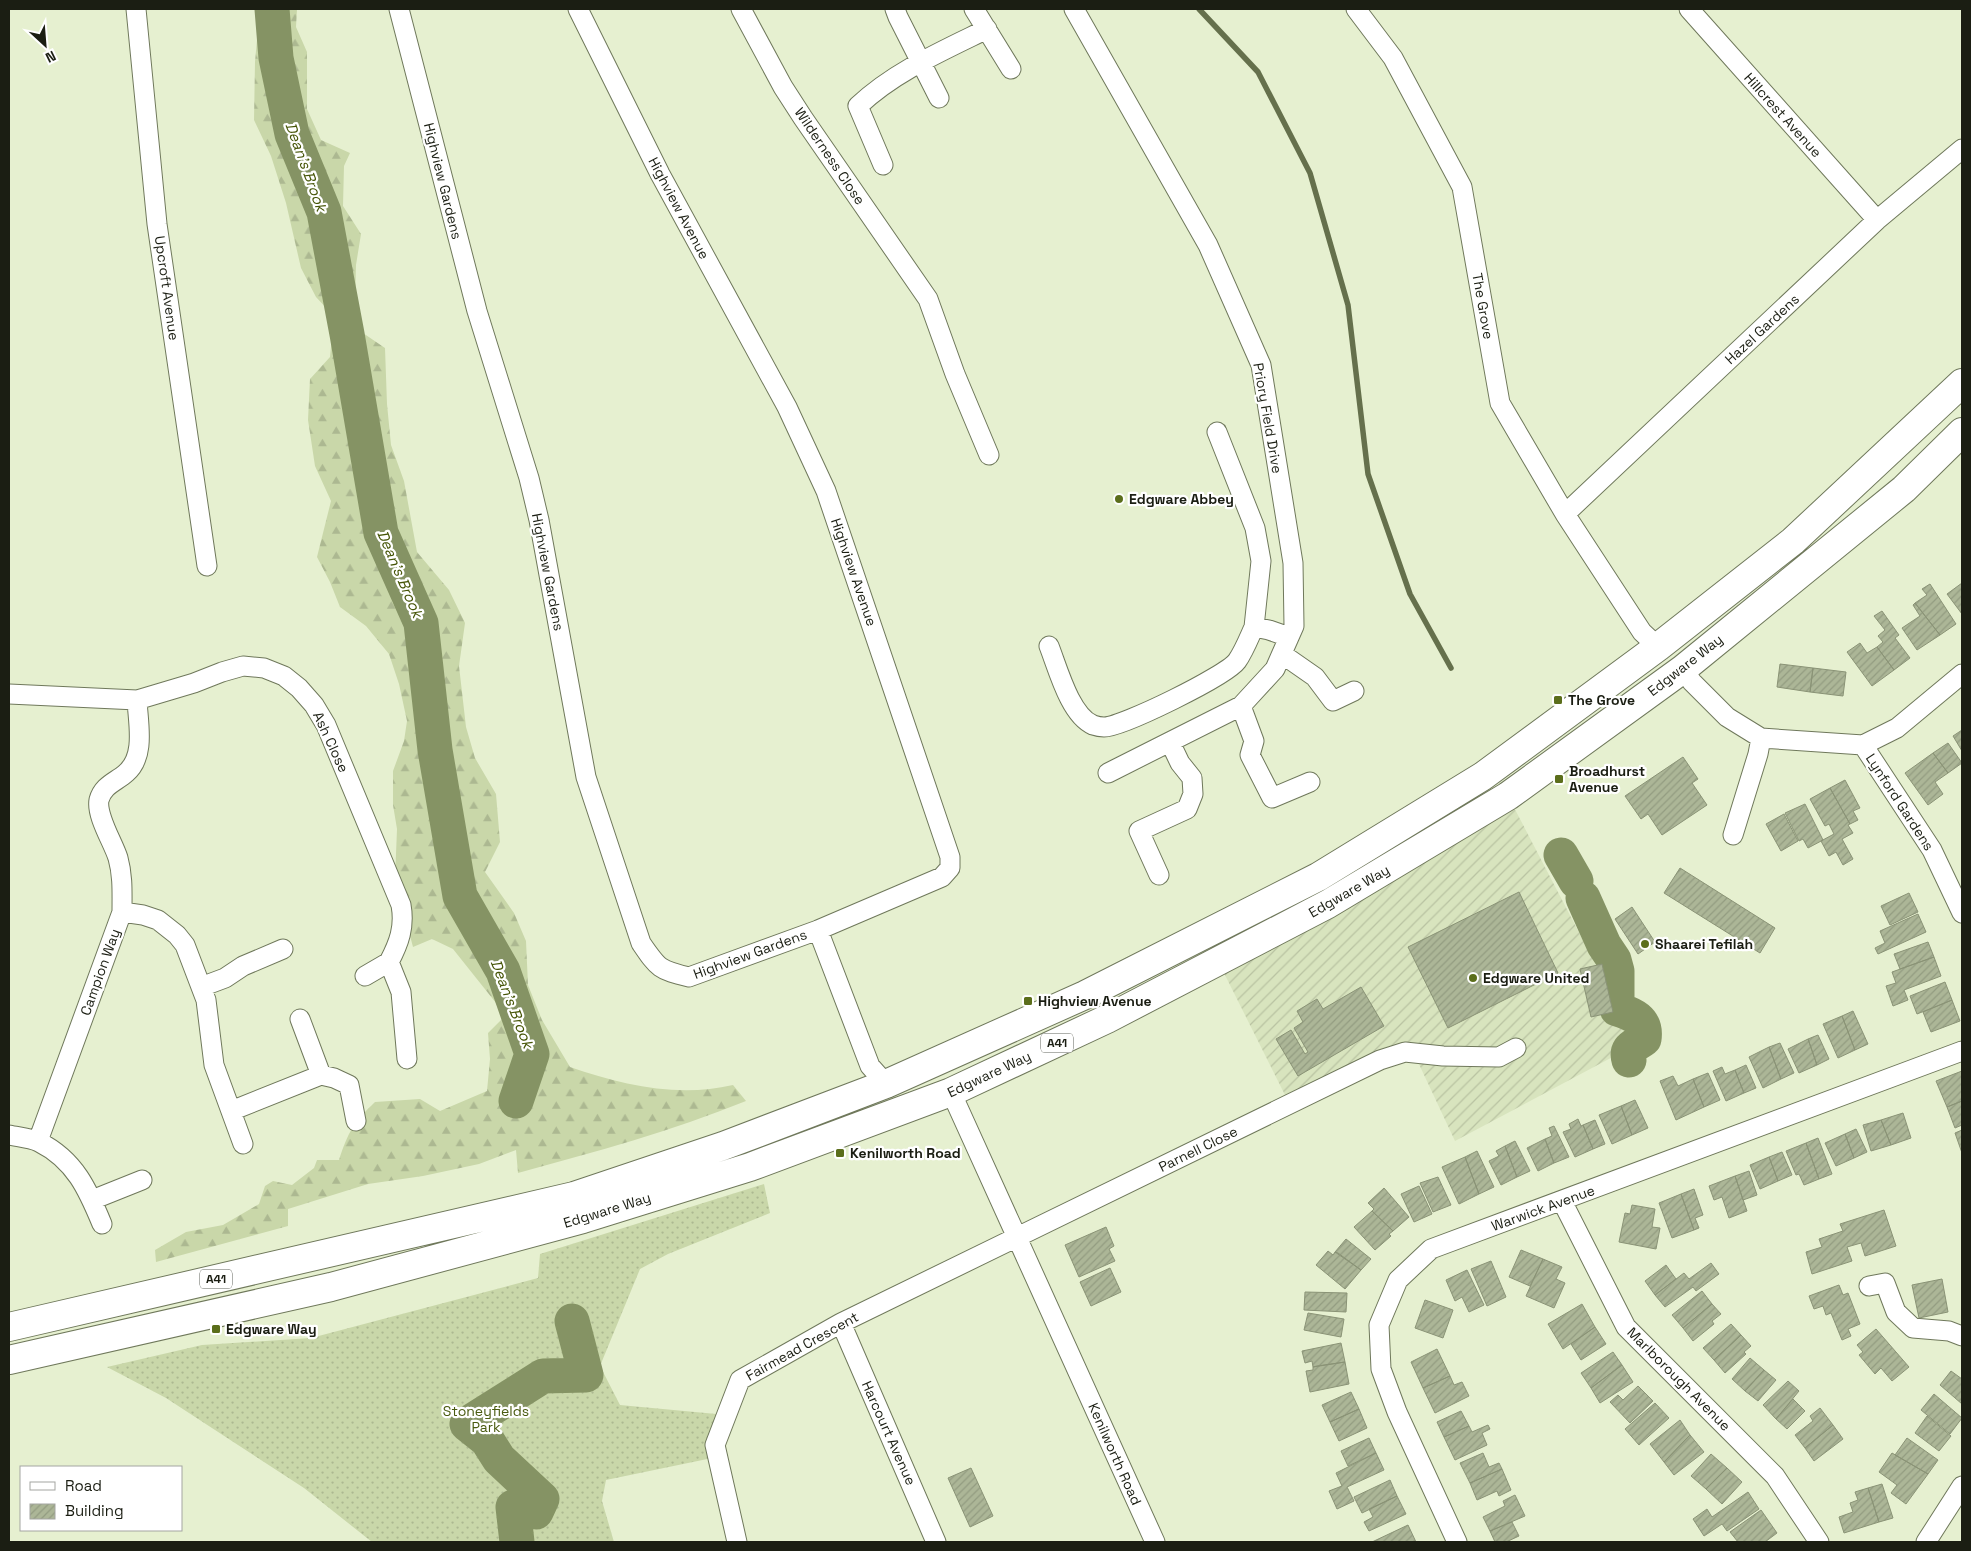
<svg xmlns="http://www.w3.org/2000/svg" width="1971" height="1551" font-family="'Space Grotesk',sans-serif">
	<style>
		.industrial { fill: url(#industrial-furrows) }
		.grass { fill: url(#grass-dots) }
		.forest { fill: url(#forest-firs) }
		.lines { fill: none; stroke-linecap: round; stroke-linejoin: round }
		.stream { stroke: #65704c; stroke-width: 5.5 }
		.river { stroke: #859364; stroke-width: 35 }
		.building { fill: url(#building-hatch); stroke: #8a9376 }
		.minor-casing { stroke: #6f785b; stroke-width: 21 }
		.highway-casing { stroke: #6f785b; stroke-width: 30 }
		.minor { stroke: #fff; stroke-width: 19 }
		.highway { stroke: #fff; stroke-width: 28 }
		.poi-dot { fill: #5b6e1b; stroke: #fff; stroke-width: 2 }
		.labels { text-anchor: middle; stroke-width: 4.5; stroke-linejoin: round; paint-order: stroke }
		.shield { fill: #fff; stroke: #5f625a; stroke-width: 1 }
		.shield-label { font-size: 12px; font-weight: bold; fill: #1b1e13 }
		.street-label { font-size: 14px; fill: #1b1e13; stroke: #fff }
		.poi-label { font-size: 14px; font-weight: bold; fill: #1b1e13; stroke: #fff; text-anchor: start }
		.park-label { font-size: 14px; fill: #4a5b10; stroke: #fff }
		.water-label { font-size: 15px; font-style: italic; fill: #455406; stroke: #fff }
	</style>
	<defs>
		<pattern id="industrial-furrows" width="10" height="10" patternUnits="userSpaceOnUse" patternTransform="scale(1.25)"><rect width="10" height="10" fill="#d8e4be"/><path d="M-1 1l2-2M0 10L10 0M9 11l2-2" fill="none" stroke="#b9c3a2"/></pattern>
		<pattern id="grass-dots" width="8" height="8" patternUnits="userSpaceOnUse" patternTransform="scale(1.25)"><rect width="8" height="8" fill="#c9d7a9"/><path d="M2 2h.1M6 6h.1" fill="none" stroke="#acb891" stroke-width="1.8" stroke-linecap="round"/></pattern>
		<pattern id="forest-firs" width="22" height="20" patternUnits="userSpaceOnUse" patternTransform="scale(1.25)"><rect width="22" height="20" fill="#c9d7a9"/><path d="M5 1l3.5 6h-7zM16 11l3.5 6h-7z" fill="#acb891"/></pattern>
		<pattern id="building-hatch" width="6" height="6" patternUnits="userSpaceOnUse" patternTransform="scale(1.25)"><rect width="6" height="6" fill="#acb697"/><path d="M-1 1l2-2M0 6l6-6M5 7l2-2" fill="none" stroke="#939c81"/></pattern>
	</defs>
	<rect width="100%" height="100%" fill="#e6f0d0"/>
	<path class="industrial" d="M1508 796 1637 1044 1455 1141 1410 1045 1290 1105 1218 961Z"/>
	<path class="grass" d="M764 1184 770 1213 668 1254 640 1269 600 1366 620 1405 727 1415 717 1457 606 1480 602 1501 614 1542H372L304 1488 166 1398 107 1367 202 1345 311 1338 538 1278 540 1254Z"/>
	<path class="forest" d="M257 9H297L296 27 307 52V109L321 140 350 153 344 166 343 206 361 234 356 265 355 304 329 311 316 297 301 268 286 203 271 156 254 120 255 62 259 17Z
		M360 331 385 348 387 404 391 445 404 481 417 552 449 590 465 623 459 666 466 727 475 758 496 794 500 842 485 872 514 913 526 941 528 985 542 1020 570 1067C622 1085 678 1098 733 1085L746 1101C672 1131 595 1152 518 1173L516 1150 479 1164 423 1176 368 1184 288 1209V1226L156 1262 155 1250 186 1232 223 1225 259 1204 265 1186 273 1181 292 1185 314 1168 317 1160H339C348 1132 354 1122 375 1102L420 1099 440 1111 487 1091 490 1059 488 1033 502 1019 500 1008 453 949 432 939 413 947 395 879 397 829 393 805V771L404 741 407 721 399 684 389 654 366 626 340 607 330 582 317 557 331 501 315 466 308 420 310 379 330 357 332 336Z"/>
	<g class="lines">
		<path class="stream" d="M1199 9 1258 72 1310 173 1348 305 1368 474 1410 594 1451 668"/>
		<path class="river" d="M272 9 276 58 292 134 324 212 347 334 381 533 421 623 435 750 460 896 503 971 532 1054 516 1101
			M1561 855 1576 881
			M1583 898 1604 945 1614 960 1617 971V1009C1632 1014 1647 1019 1644 1039 1635 1046 1625 1047 1629 1060
			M517 1542 513 1507 536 1512 542 1499 499 1459 487 1440 467 1424 543 1376 586 1375 572 1321"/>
	</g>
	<path class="building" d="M1962 583V614L1947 594Z
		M1930 584 1956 624 1940 635 1915 603 1927 595 1922 589Z
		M1915 603 1940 635 1917 650 1902 628 1920 616 1913 605Z
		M1882 611 1899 635 1895 638 1910 658 1894 670 1877 647 1883 642 1878 636 1885 630 1874 616Z
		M1860 643 1867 653 1877 647 1894 670 1872 686 1847 652Z
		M1780 664 1813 668 1810 692 1777 687Z
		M1813 668 1846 672 1843 696 1810 692Z
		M1962 730V751L1953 736Z
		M1948 743 1962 763 1948 773 1933 753Z
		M1933 753 1948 773 1935 782 1943 794 1928 805 1905 773Z
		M1683 757 1698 779 1692 783 1707 805 1662 835 1648 814 1641 819 1625 796Z
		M1845 780 1860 808 1853 811 1858 820 1850 824 1830 788Z
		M1830 788 1850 824 1848 825 1853 833 1842 839 1853 859 1843 865 1836 852 1829 856 1821 841 1834 834 1829 824 1825 826 1810 799Z
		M1805 804 1823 840 1808 848 1803 839 1799 841 1785 813Z
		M1784 814 1798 841 1781 851 1766 824Z
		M1680 868 1775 928 1760 953 1664 893Z
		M1519 892 1558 973 1448 1028 1408 947Z
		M1909 893 1918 912 1890 925 1881 906Z
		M1632 907 1655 942 1638 954 1615 919Z
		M1918 914 1926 932 1878 954 1875 948 1885 943 1880 931Z
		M1928 942 1934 957 1900 969 1894 954Z
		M1934 957 1941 976 1904 990 1908 1000 1893 1006 1886 986 1896 983 1892 972Z
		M1602 964 1613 1012 1591 1017 1580 969Z
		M1945 982 1952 1000 1917 1014 1910 996Z
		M1361 987 1384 1026 1298 1076 1276 1039 1291 1030 1305 1054 1308 1052 1294 1028 1303 1022 1297 1011 1317 999 1323 1009Z
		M1952 1000 1960 1021 1931 1032 1923 1012Z
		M1853 1011 1868 1044 1855 1050 1842 1016Z
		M1842 1016 1855 1050 1838 1058 1823 1024Z
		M1818 1035 1829 1059 1817 1065 1808 1039Z
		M1808 1039 1817 1065 1799 1073 1788 1049Z
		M1780 1043 1794 1073 1781 1079 1769 1047Z
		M1769 1047 1781 1079 1763 1088 1749 1057Z
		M1746 1065 1756 1088 1744 1093 1735 1070Z
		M1722 1067 1725 1074 1735 1070 1744 1093 1726 1101 1713 1071Z
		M1962 1071V1101L1947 1107 1936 1081Z
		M1708 1073 1720 1100 1704 1107 1693 1079Z
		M1673 1076 1678 1086 1693 1079 1704 1107 1676 1120 1660 1081Z
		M1635 1100 1648 1128 1632 1135 1621 1106Z
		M1962 1101V1125L1955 1128 1947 1107Z
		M1621 1106 1632 1135 1612 1144 1599 1115Z
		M1903 1113 1911 1138 1891 1145 1881 1120Z
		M1578 1119 1581 1126 1583 1125 1593 1149 1575 1157 1563 1132 1571 1129 1569 1124Z
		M1595 1120 1605 1144 1593 1149 1583 1125Z
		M1881 1120 1891 1145 1871 1151 1863 1125Z
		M1554 1126 1569 1157 1554 1163 1545 1139 1552 1136 1549 1128Z
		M1856 1129 1867 1152 1854 1158 1845 1134Z
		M1962 1130V1153L1955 1133Z
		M1845 1134 1854 1158 1836 1166 1825 1143Z
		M1818 1138 1832 1174 1819 1179 1806 1143Z
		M1545 1139 1554 1163 1538 1171 1527 1148Z
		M1515 1141 1530 1171 1517 1177 1505 1146Z
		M1806 1143 1819 1179 1804 1185 1799 1174 1796 1175 1786 1151Z
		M1505 1146 1517 1177 1501 1185 1489 1161 1499 1156 1496 1151Z
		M1477 1151 1494 1187 1479 1194 1465 1157Z
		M1782 1152 1792 1175 1778 1181 1769 1157Z
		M1465 1157 1479 1194 1459 1204 1442 1167Z
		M1769 1157 1778 1181 1760 1189 1750 1165Z
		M1749 1171 1757 1195 1743 1200 1735 1176Z
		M1735 1176 1747 1211 1729 1218 1722 1197 1714 1200 1709 1186Z
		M1438 1177 1451 1205 1433 1212 1420 1183Z
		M1419 1186 1432 1214 1414 1222 1401 1194Z
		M1384 1188 1409 1217 1393 1231 1372 1211 1374 1209 1368 1203Z
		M1694 1189 1703 1215 1695 1218 1699 1228 1694 1230 1681 1194Z
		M1681 1194 1694 1230 1672 1238 1659 1203Z
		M1632 1205 1655 1209 1652 1227 1660 1228 1656 1249 1619 1242 1625 1213 1630 1214Z
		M1884 1210 1896 1246 1865 1256 1861 1243 1847 1247 1852 1261 1812 1274 1806 1252 1822 1247 1819 1239 1843 1231 1840 1224Z
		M1372 1211 1393 1231 1389 1234 1391 1236 1375 1250 1354 1227Z
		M1106 1227 1114 1246 1109 1249 1115 1261 1079 1277 1065 1245Z
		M1346 1239 1371 1259 1361 1270 1335 1252Z
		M1521 1250 1543 1259 1530 1286 1509 1277Z
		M1328 1251 1333 1255 1335 1252 1338 1253 1361 1270 1345 1289 1316 1265Z
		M1543 1259 1562 1267 1556 1279 1565 1283 1554 1308 1526 1296Z
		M1491 1261 1506 1297 1487 1306 1471 1269Z
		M1711 1263 1719 1274 1696 1291 1693 1287 1665 1307 1655 1295 1684 1273 1689 1279Z
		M1666 1265 1676 1279 1655 1295 1645 1281Z
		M1110 1268 1121 1292 1091 1306 1080 1282Z
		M1467 1270 1484 1305 1469 1312 1462 1297 1455 1301 1446 1280Z
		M1942 1279 1948 1312 1919 1318 1912 1285Z
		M1839 1285 1843 1295 1848 1293 1860 1324 1848 1329 1851 1336 1842 1340 1831 1313 1826 1315 1823 1306 1814 1309 1809 1296Z
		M1702 1291 1712 1304 1683 1328 1672 1315Z
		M1305 1292 1347 1293 1346 1312 1304 1310Z
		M1425 1300 1453 1310 1443 1338 1415 1328Z
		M1582 1304 1595 1327 1563 1349 1548 1324Z
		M1712 1304 1721 1314 1712 1321 1714 1324 1693 1341 1683 1328Z
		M1308 1313 1344 1319 1341 1337 1304 1330Z
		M1731 1324 1741 1335 1714 1360 1703 1348Z
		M1595 1327 1606 1344 1581 1360 1571 1344Z
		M1876 1329 1909 1367 1892 1381 1881 1368 1875 1374 1859 1355 1863 1352 1857 1345Z
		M1741 1335 1751 1346 1744 1352 1746 1354 1725 1373 1714 1360Z
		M1341 1343 1345 1362 1313 1367 1312 1361 1305 1363 1302 1351Z
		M1437 1349 1450 1376 1423 1388 1411 1362Z
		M1613 1352 1622 1365 1591 1388 1581 1373Z
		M1750 1358 1764 1370 1745 1391 1732 1379Z
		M1345 1362 1349 1384 1310 1392 1306 1371 1313 1370V1367L1317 1366Z
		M1622 1365 1633 1382 1600 1403 1591 1388Z
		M1764 1370 1776 1380 1758 1401 1745 1391Z
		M1951 1371 1962 1379V1404L1940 1385Z
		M1450 1376 1454 1385 1462 1382 1469 1396 1435 1413 1423 1388Z
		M1788 1381 1799 1391 1776 1419 1763 1405Z
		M1638 1386 1653 1401 1630 1423 1610 1402 1618 1395 1623 1400Z
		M1351 1392 1359 1409 1330 1422 1322 1405Z
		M1934 1394 1962 1418 1950 1434 1921 1410Z
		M1793 1399 1805 1411 1787 1429 1776 1419Z
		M1655 1403 1669 1418 1639 1445 1625 1429Z
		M1820 1408 1833 1425 1805 1448 1795 1435 1813 1421 1810 1416Z
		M1359 1409 1367 1428 1339 1441 1330 1422Z
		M1461 1411 1469 1426 1444 1437 1437 1422Z
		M1927 1416 1951 1436 1939 1451 1915 1433Z
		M1680 1420 1690 1435 1664 1462 1650 1444Z
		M1488 1425 1490 1429 1482 1433 1487 1445 1455 1460 1444 1437 1469 1426 1472 1432Z
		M1833 1425 1843 1439 1814 1461 1805 1448Z
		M1690 1435 1704 1452 1674 1475 1664 1462Z
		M1369 1438 1376 1453 1348 1466 1341 1451Z
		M1907 1438 1938 1460 1928 1474 1895 1455Z
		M1376 1453 1384 1470 1347 1487 1354 1501 1337 1509 1329 1491 1342 1486 1336 1473Z
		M1483 1453 1489 1467 1499 1463 1502 1469 1470 1483 1460 1463Z
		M1892 1453 1928 1474 1906 1504 1891 1493 1897 1485 1879 1472Z
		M1711 1454 1727 1468 1706 1489 1691 1476Z
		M971 1468 993 1516 970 1527 948 1478Z
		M1727 1468 1742 1482 1722 1504 1706 1489Z
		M1502 1469 1511 1490 1499 1496 1497 1491 1477 1500 1470 1483Z
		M1390 1480 1397 1496 1362 1513 1354 1497Z
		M1882 1484 1893 1518 1879 1522 1868 1488Z
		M1868 1488 1879 1522 1844 1533 1839 1517 1853 1512 1850 1503 1858 1500 1855 1492Z
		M1748 1492 1759 1509 1727 1531 1722 1524 1704 1536 1693 1519 1707 1509 1712 1517Z
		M1515 1495 1525 1516 1490 1531 1483 1517 1505 1506 1503 1501Z
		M1397 1496 1406 1514 1369 1531 1364 1522 1373 1517 1369 1509Z
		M1761 1510 1777 1533 1765 1542H1738L1730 1532Z
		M1512 1522 1519 1536 1506 1542H1495L1490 1531Z
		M1408 1525 1416 1542H1372Z"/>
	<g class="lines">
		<g class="minor-casing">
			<path id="minor" d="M136 9 157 224 207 566
				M399 9 477 311 529 478 539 520 586 777 641 943C658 968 659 970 689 977L818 930 942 877 950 868V857L826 491 787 407 660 174 578 9
				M741 9 783 87 803 118 928 299 955 374 989 455
				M895 9 898 17 939 98
				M974 9 1011 69
				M1074 9 1208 245 1261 365 1293 563 1294 626 1275 669 1241 706 1108 773
				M1356 9 1393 58 1462 187 1500 403 1565 514 1642 632 1658 647
				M1689 9 1877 220
				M883 165 858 106C894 72 942 51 987 29
				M1217 432 1255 528 1261 561 1254 627
				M1565 514 1877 220 1962 149
				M1049 646C1058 669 1070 715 1093 725 1096 726 1101 727 1104 727 1122 727 1226 676 1237 661 1244 651 1249 638 1254 627L1269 630 1289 637
				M1282 654 1315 677 1333 701 1354 691
				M1683 669 1692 682 1727 717 1761 738 1863 745
				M9 694 137 700 194 683 222 672 243 666 264 668 284 676 299 688 314 705 326 725 401 905C405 927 399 943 389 962L401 992 407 1059
				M1241 706 1254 741 1250 755 1272 798 1310 782
				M1863 745 1932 850 1962 913
				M1863 745 1897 728 1962 674
				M1733 835 1758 754 1761 738
				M1159 875 1139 831 1187 809 1193 794 1192 778 1180 763 1170 742
				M122 912 143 915 158 920 177 935 185 945 206 1000 214 1065 243 1144
				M818 930 870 1066 886 1084
				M365 976 389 962
				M201 987 225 978 243 966 283 949
				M300 1019 321 1075
				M951 1092 1155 1542
				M231 1111 321 1075 334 1078 349 1085 356 1121
				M9 1135C18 1137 31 1138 39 1142 75 1160 88 1190 102 1224
				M38 1141 122 912C122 893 123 876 118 858 113 842 96 816 99 800 103 785 116 782 126 773 146 756 138 723 137 700
				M92 1200 142 1180
				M1562 1201 1626 1327 1775 1476 1819 1542
				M1869 1286 1885 1283 1896 1312 1913 1328 1949 1331 1962 1336
				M841 1323 936 1542
				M737 1542 715 1445 740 1380 841 1323 1380 1060 1405 1052 1443 1056 1499 1057 1516 1048
				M1457 1542 1397 1412 1381 1369 1379 1325 1398 1280 1431 1249 1962 1051
				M1926 1542 1962 1486"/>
		</g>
		<g class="highway-casing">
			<path id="highway" d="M9 1327 574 1196 723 1146 886 1084 1085 995 1318 877 1483 776 1658 647 1793 541 1962 383
				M9 1360 331 1287 583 1219 750 1167 951 1092 1107 1019 1328 904 1508 796 1683 669 1904 489 1962 432"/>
		</g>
		<use href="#minor" class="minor"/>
		<use href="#highway" class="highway"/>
	</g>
	<g class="poi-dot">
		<circle cx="1119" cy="499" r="5"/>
		<rect x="1553" y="695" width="10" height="10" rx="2.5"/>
		<rect x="1554" y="774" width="10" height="10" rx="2.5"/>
		<circle cx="1645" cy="944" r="5"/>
		<circle cx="1473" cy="978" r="5"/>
		<rect x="1023" y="996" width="10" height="10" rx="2.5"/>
		<rect x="835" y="1148" width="10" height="10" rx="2.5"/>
		<rect x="211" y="1324" width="10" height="10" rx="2.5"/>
	</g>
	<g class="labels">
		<g class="shield">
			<rect x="1041" y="1033.5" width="32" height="19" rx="4"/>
			<rect x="200" y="1269.5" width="32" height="19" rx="4"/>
		</g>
		<g class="shield-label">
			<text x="1057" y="1047">A41</text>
			<text x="216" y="1283">A41</text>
		</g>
		<g class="street-label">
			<text transform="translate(1783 115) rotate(48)" y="5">Hillcrest Avenue</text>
			<text transform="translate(830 156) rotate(56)" y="5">Wilderness Close</text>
			<text transform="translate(443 181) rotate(76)" y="5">Highview Gardens</text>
			<text transform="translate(679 208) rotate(62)" y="5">Highview Avenue</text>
			<text transform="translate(167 288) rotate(82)" y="5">Upcroft Avenue</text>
			<text transform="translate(1483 306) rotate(80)" y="5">The Grove</text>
			<text transform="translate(1762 329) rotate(-43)" y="5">Hazel Gardens</text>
			<text transform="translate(1268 418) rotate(80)" y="5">Priory Field Drive</text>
			<text transform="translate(548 572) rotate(79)" y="5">Highview Gardens</text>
			<text transform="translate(854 572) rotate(71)" y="5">Highview Avenue</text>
			<text transform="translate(1685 665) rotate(-38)" y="5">Edgware Way</text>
			<text transform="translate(331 742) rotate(65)" y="5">Ash Close</text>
			<text transform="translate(1900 802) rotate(57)" y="5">Lynford Gardens</text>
			<text transform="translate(1349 891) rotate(-30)" y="5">Edgware Way</text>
			<text transform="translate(750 954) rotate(-20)" y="5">Highview Gardens</text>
			<text transform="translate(100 972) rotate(-70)" y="5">Campion Way</text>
			<text transform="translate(989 1074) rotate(-25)" y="5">Edgware Way</text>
			<text transform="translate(1198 1149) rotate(-26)" y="5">Parnell Close</text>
			<text transform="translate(1543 1208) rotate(-20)" y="5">Warwick Avenue</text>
			<text transform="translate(607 1210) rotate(-17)" y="5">Edgware Way</text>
			<text transform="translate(802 1346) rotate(-29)" y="5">Fairmead Crescent</text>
			<text transform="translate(1679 1379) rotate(45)" y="5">Marlborough Avenue</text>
			<text transform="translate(889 1433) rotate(66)" y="5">Harcourt Avenue</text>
			<text transform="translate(1115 1454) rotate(66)" y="5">Kenilworth Road</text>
		</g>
		<g class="poi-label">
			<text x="1129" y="504">Edgware Abbey</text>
			<text x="1568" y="705">The Grove</text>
			<text x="1569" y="776">Broadhurst<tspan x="1569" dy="16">Avenue</tspan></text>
			<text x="1655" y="949">Shaarei Tefilah</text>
			<text x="1483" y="983">Edgware United</text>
			<text x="1038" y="1006">Highview Avenue</text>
			<text x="850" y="1158">Kenilworth Road</text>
			<text x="226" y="1334">Edgware Way</text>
		</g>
		<g class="park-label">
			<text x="486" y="1416">Stoneyfields<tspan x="486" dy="16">Park</tspan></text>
		</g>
		<g class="water-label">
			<text transform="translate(306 167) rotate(70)" y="5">Dean's Brook</text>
			<text transform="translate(400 574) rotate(67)" y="5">Dean's Brook</text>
			<text transform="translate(512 1004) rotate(69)" y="5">Dean's Brook</text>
		</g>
	</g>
	<rect width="1971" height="1551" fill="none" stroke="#1b1e13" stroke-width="20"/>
	<rect x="20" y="1466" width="162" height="65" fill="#ffffff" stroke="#a4a5a1"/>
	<rect x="30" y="1482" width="25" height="8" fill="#ffffff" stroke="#a4a5a1"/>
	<text x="65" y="1491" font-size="15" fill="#1b1e13">Road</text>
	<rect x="30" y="1504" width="25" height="15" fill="url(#building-hatch)" stroke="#a4a5a1"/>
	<text x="65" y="1516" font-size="15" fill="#1b1e13">Building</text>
	<g transform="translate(45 45) rotate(154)" stroke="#ffffff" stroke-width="4" paint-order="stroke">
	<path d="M0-4L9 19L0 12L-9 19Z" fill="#1b1e13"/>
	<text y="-8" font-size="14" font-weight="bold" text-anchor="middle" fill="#1b1e13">N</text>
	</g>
</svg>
